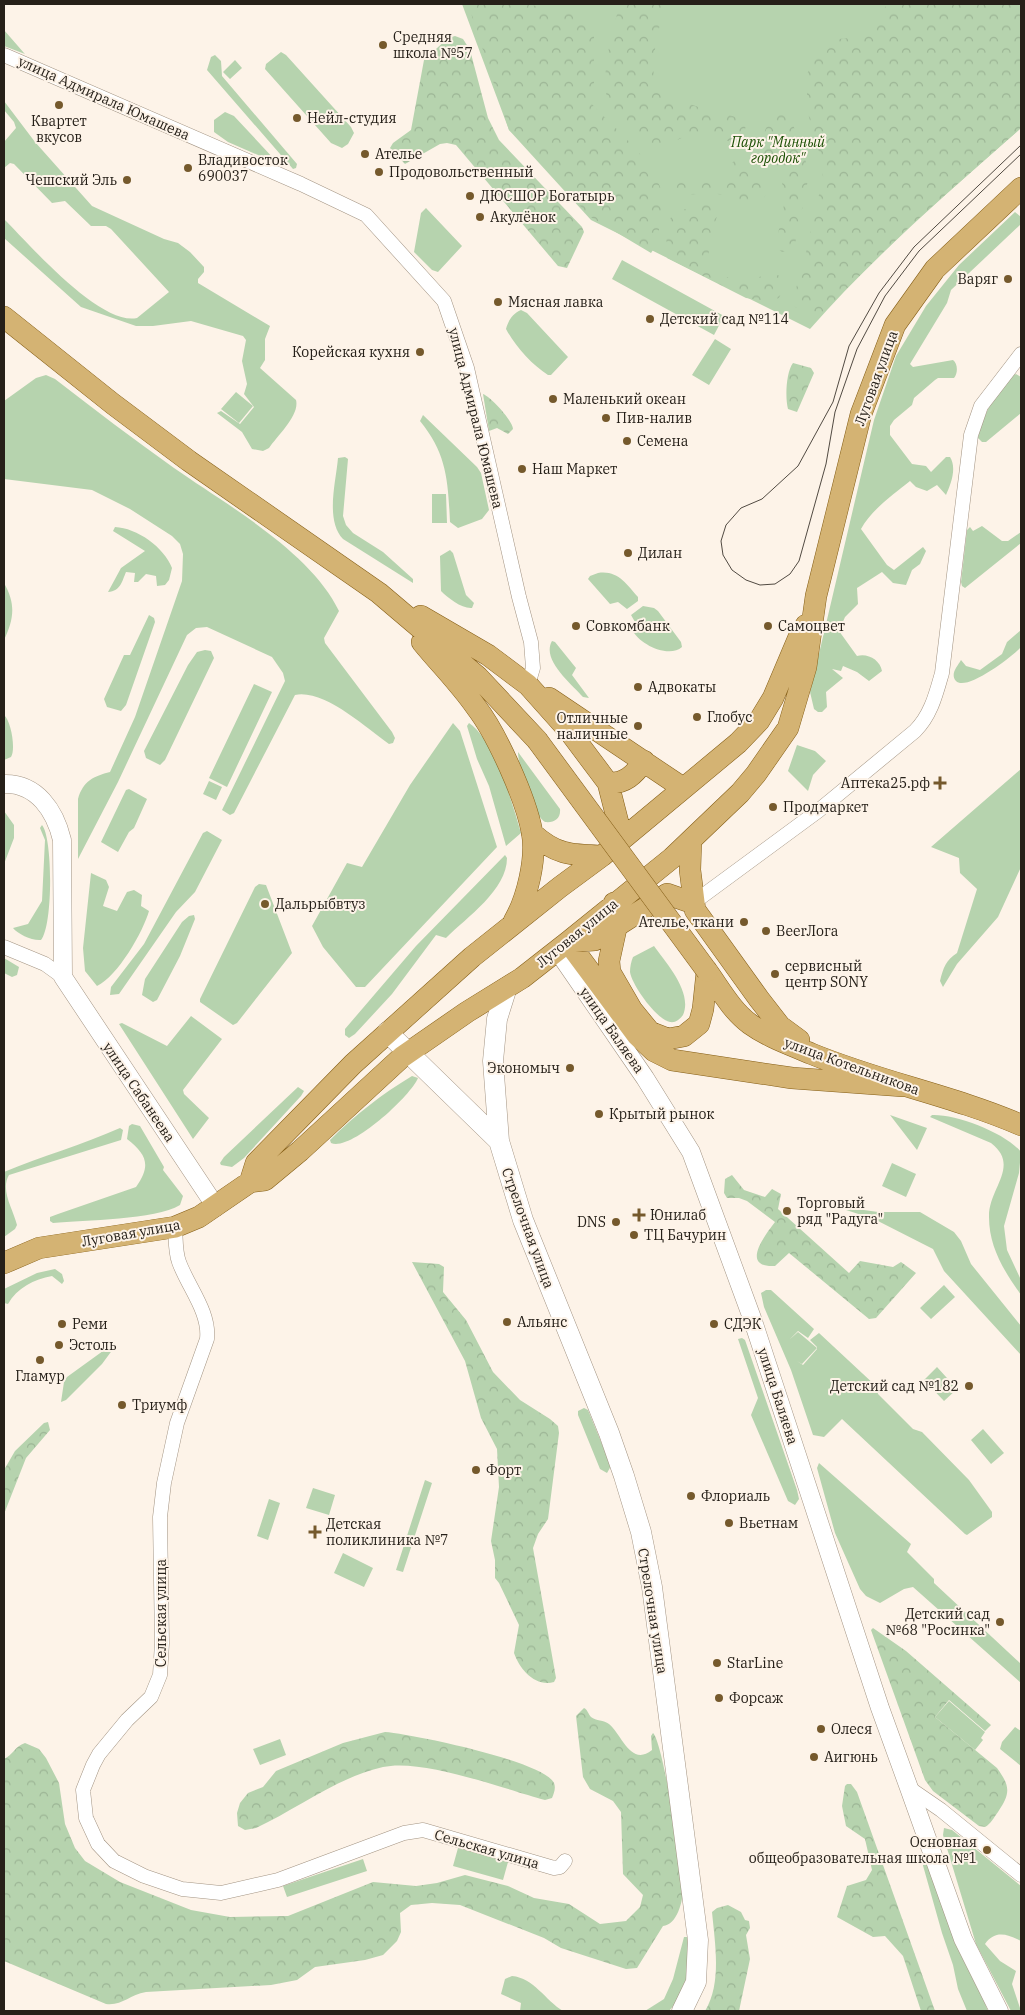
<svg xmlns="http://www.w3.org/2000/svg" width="1025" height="2015" font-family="'IBM Plex Serif',serif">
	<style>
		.green { fill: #b6d3ae }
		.forest { fill: url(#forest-crowns) }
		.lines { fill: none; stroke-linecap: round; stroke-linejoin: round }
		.minor-casing { stroke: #a39483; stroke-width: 15 }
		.tertiary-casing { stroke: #a39483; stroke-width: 19 }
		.secondary-casing { stroke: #a39483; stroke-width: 21 }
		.primary-casing { stroke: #855e16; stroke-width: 22 }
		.minor { stroke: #fff; stroke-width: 14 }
		.tertiary { stroke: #fff; stroke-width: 18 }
		.secondary { stroke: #fff; stroke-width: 20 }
		.primary { stroke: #d4b373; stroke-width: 21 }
		.tram { stroke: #514a42; stroke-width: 1 }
		.primary-bridge-casing { stroke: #855e16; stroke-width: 22; stroke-linecap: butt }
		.primary-bridge { stroke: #d4b373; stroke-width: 21 }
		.poi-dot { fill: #75592c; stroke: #fdf3e8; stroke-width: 2 }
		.labels { text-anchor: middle; stroke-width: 4; stroke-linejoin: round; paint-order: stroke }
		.poi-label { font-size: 14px; fill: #262019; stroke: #fdf3e8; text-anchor: start }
		.street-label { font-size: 14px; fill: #262019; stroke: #fdf3e8 }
		.park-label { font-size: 14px; font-style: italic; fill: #1c5005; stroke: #fdf3e8 }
	</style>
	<defs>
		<pattern id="forest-crowns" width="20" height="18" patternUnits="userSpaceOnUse" patternTransform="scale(1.25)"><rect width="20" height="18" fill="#b6d3ae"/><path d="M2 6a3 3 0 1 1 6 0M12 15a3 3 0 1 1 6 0" fill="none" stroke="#9cb595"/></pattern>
	</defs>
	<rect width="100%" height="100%" fill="#fdf3e8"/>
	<path class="green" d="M462 4H1021V128C948 192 874 256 810 329L591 220 509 130Z
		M4 30 24 53 25 54 4 46Z
		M281 52 286 55 351 127 354 133 348 144 342 148 331 143 265 69 266 64Z
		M215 55 221 61 222 76 297 164 296 168 293 169 207 70 211 57Z
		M235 60 242 68 230 79 223 72Z
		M4 101 35 142 92 206 164 239 178 243 190 252 204 267V272L198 279V283L270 326 265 339V360L260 368 296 400C300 415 277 436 269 448L263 451 252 449 242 432 217 413 221 411 240 424 254 407 244 394 247 384 242 361 246 340 243 336 191 321 153 326H136L81 307 4 238V219C29 244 100 326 137 318L169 292 111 229 106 226H91L65 201 52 203 14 164 10 163 4 168V142L16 128 14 122 4 110Z
		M225 112 234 116 275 160 274 162 228 142 214 132V120Z
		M426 208 462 246 438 272 432 270 414 252 421 213Z
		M1015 212 1021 217V224L951 290 947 303 910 364 913 367 953 360C958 364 958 373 954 378H938L935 380 914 398 912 405 894 420 890 426V435L912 464 926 466 931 472 946 457H950C957 468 951 484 946 495L937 485 927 491 916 487 910 481C894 494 871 510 861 529L887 565 894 570 923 547 926 551 920 564 912 570 906 585 893 583 882 572 857 588 858 604 845 617 839 631 857 656C868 653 880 660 882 671L869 681 857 672 843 666 841 671 832 669 843 678 826 692 827 707 822 712H818L814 709 810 692 874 420 896 356 926 306 959 265Z
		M622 260 724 316 714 335 612 279Z
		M521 310 527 313 568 357 551 375H548C532 365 515 346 506 329 508 321 513 313 521 310Z
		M715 339 731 349 709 385 692 375Z
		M1016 374 1021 377V413L986 442H982L978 438C981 421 999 380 1016 374Z
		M46 375 55 379C94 409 133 439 174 468 227 505 311 552 339 611L324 638 325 643 392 732 395 738 393 743 389 744C365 727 324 689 295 695L234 813 230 815 222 810 285 681 283 673 272 657 207 627 196 628 187 635 118 782 78 859V799C83 781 94 776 110 772L135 717 182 581 183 554 180 544 172 536 130 509 92 490 4 479V401L36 378Z
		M236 392 253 406 239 423 221 409Z
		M423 415 477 467 481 473 489 510 482 519 458 528 450 522C448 481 447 454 420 421Z
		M345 457 348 459 343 516 346 525 353 533 383 552 413 579V583L343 539C325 520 336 482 338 458Z
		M432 494H446L447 523H432Z
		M982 526 1002 541H1008L1021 532V543L965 588 962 586 961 582 967 530 970 527 973 531Z
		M115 527C137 528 164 547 172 568L169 580 165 585 157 586 156 576 146 574 138 582H134L135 573 126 572C122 581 121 591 108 592L121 568 145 551 113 531Z
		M450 550 453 553 466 595 474 603 472 608C462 609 448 598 441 591L440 556Z
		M598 573C618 570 626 584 638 597V601L627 609 618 602 610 604 588 579 590 576Z
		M4 583C16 604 14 619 4 640Z
		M643 606 654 608 658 611 681 642 682 647C669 659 638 644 632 629L635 622 631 615Z
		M149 615 154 618 155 622 126 705 121 711 107 707 104 699 124 655H130Z
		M1021 630V647C1012 657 966 692 956 681 950 674 957 667 961 660L966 666 980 670 1002 654 1007 642Z
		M552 641 555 642 576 668 572 675 589 698 583 697C572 684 541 660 552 641Z
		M205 650 211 651 214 658 165 760 160 765 146 758 144 751 188 665 197 652Z
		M254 684 272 692 227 787 209 778Z
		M4 715C11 721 16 749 11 757L4 760Z
		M453 723 460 731 497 847 365 987H356L323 947 312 926 347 863 362 867 410 785Z
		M469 723C494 739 513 805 521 833L506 846 489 786 477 759 467 726Z
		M797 745 815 751 826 761 813 775 808 791 788 771Z
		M518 752 560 809C561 819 554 823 545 822 533 815 518 766 518 752Z
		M1021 769V867L998 917 957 964 943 987 940 981C943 968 946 960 957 953L977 889 960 873 959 858 931 847Z
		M209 781 222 787 216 800 203 794Z
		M129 789 147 799 134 828 129 832 118 852 101 842 126 790Z
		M4 811 14 825V838L4 864Z
		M42 825C53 838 53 926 41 940 32 941 18 934 13 928L28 924 42 901 45 840 40 828Z
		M207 831 222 840 195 892 176 912 119 994 110 995 111 987 144 944 203 833Z
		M505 855 507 858C507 890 467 917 446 938L436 935 392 994 355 1034 349 1038 345 1035V1029L416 946Z
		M91 873 106 880 109 887 103 906 117 911 127 892 134 890 142 895 141 906 149 911C143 932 118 976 97 986L85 971 83 948Z
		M259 884 266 885 292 953 237 1023 233 1025 200 1002V999L255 887Z
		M189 916 194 915 195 919 180 956 157 1000 153 1002 142 995 145 979 182 922Z
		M654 946C666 963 693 992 683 1015 680 1019 676 1023 670 1022 656 1019 632 985 630 972 630 967 631 962 633 957Z
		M4 958 19 967 17 975 12 977 4 973Z
		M191 1016 222 1039 183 1090 184 1094 209 1118 193 1139 119 1024 122 1023 167 1046Z
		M412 1076 418 1078C410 1097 350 1152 331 1143L330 1140C355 1115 382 1094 412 1076Z
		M298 1087 304 1091 301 1096 244 1158 232 1167 221 1165 220 1163 224 1157Z
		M890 1115 927 1128 917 1150Z
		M932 1115C956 1114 1006 1133 1021 1152L1019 1173 1004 1226 1007 1250 1021 1280V1295C1004 1271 989 1247 989 1217 988 1189 1021 1166 991 1143L930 1117Z
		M132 1124 140 1126 164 1167 163 1170 183 1196 180 1205C155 1220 85 1220 53 1223L50 1221V1217L58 1214 136 1187C152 1165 146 1154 127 1139L129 1126Z
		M120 1128 123 1130 121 1140 9 1175C0 1190 13 1209 17 1225L15 1229 4 1237V1172C42 1156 82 1145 120 1128Z
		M892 1163 916 1174 906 1197 882 1186Z
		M850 1208 878 1212H920L954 1232 961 1241 971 1264 1021 1326V1355L944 1271 933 1249 874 1219 846 1210Z
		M55 1269 62 1274 64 1281 62 1284 52 1276C34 1279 17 1288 8 1304L4 1303V1289L37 1273Z
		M944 1285 955 1297 931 1319 920 1308Z
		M766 1290H771L814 1329 808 1338 798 1331 789 1340 798 1332 817 1348 802 1364 797 1361 803 1365 817 1349V1347L810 1340 819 1333 877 1387 878 1394 913 1429 922 1432 969 1480 992 1512V1517L967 1535 965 1534 842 1419 824 1437 813 1435 791 1370 764 1307 761 1293Z
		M742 1338 745 1340 797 1490 799 1499 795 1505 788 1501 751 1415 758 1398 738 1339Z
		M114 1343 116 1345 102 1364 66 1400 61 1402 64 1382 67 1377Z
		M937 1367 957 1389 944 1401 924 1380Z
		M584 1408 588 1410 611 1466 607 1473 600 1469 578 1415V1411Z
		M983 1429 1004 1453 991 1464 971 1440Z
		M819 1463 911 1544 907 1552 934 1579V1583L1021 1664V1683L913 1587 904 1589 880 1603 866 1596 860 1589 835 1533 817 1468Z
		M425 1480 432 1483 403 1572 396 1570Z
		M313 1488 335 1495 329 1515 306 1508Z
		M269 1499 280 1503 268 1540 257 1536Z
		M343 1553 373 1568 364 1587 334 1573Z
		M949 1701 985 1732 981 1738 983 1740 975 1750 935 1717Z
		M1015 1727 1021 1731V1766L1000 1749 1002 1742Z
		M280 1739 286 1755 260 1765 253 1749Z
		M944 1828 952 1830 962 1838 1021 1886V1941C1007 1934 995 1930 985 1944L1000 1961 1016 1971 1012 1984 1021 2011H1011L976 1944 943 1835Z
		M458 1848 508 1862 503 1880 453 1866Z
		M920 1855 927 1856 988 2011H967L958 1989 953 1965 942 1933Z
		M363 1859 367 1871 287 1897 283 1886Z
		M684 1937H687C691 1963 688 1992 669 2011H645L664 1999 673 1979Z
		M512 1976C534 1978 545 2000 563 2011H520L521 2003 501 1994 505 1979Z"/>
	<path class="forest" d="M468 4C501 4 582 0 594 34V83L591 103C614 129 665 167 663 205 662 219 658 234 655 247L651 253 589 216 524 143 509 130Z
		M620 4H665C661 21 647 70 657 84 666 97 694 106 709 110 721 113 732 115 743 120 749 129 743 139 733 142L690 134 675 141 651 147C638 135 623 123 612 109 596 88 613 28 620 4Z
		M887 4H1021V128L910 226 822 313 795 307 792 302 804 261 823 177 821 159 807 110V74L819 49 838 39 862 37 872 29Z
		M455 36 463 39 470 50 488 118 499 140 582 227 584 232 567 268 558 266 456 145 447 143 440 144 405 164 390 148 393 143 411 130 424 60 448 38Z
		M781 107 788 110 806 162 808 180 795 244 787 251 782 252 774 246C781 224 791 193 777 172 771 163 762 159 759 147L766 128Z
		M737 159C754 165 777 180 763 199 748 206 726 194 710 193 697 192 680 200 668 192 679 172 710 183 728 179L730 176 729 165Z
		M704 205 716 206 719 211C704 252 699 278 752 282L770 270 784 279 785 285 779 298 768 301 746 298 667 258C666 248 665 217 676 212 684 208 696 208 704 205Z
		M793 363 811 368 814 373 797 412 788 409C785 398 786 372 793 363Z
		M483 394C491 397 513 421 513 429L508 434 497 428 489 431Z
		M732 1175 744 1190 765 1197 772 1189 781 1194 778 1209 849 1273 860 1261 893 1267 901 1262 916 1273 876 1318 869 1319 789 1253 775 1266C739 1268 766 1234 775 1222L747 1201 739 1198H727L724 1193 725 1179Z
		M412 1262 439 1264 444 1267 443 1292 466 1320 493 1372 520 1400 550 1419 558 1426 559 1433 548 1519 538 1534 533 1548 556 1678 554 1682C535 1687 520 1670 514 1653L519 1625 499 1583 495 1578V1560L491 1541 499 1487 497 1449 481 1418 465 1361Z
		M48 1422 50 1430 26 1458 4 1514V1470L15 1451 44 1423Z
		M873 1628 906 1651 991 1725 985 1731 949 1700 935 1717 997 1768C1010 1786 1011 1793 998 1812 994 1817 991 1824 985 1827L979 1826 933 1791 925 1780 871 1630Z
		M584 1708C588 1710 588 1714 591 1717 596 1721 604 1720 609 1724 622 1735 631 1767 652 1750L651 1736 653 1733C663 1742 683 1870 683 1889 683 1901 677 1925 663 1926L637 1968 626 1969 561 1948 544 1938 460 1905 432 1903 411 1905 400 1913 401 1932 397 1941 383 1955 365 1960 315 1967 297 1980 271 1985 146 1992C129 1995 122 2006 106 2004L4 1961V1759C13 1755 15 1746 25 1743L39 1749 46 1758 59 1783 65 1824 75 1848 85 1861 120 1882 191 1910 230 1917 288 1916 373 1882 416 1886 437 1883 465 1875 508 1886 534 1898 569 1904 600 1924 626 1921 640 1907 643 1895 623 1874 621 1812 613 1801 590 1789 583 1777 576 1716Z
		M385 1732C412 1734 543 1761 554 1783 556 1788 554 1793 552 1798L545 1800C504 1789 422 1758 383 1767 338 1777 297 1809 256 1828L245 1830 238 1826 237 1813 240 1803 248 1793 263 1787 276 1771 343 1743Z
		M847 1784H851L857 1792 935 2011H921L903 1956 885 1936 873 1937 837 1917 847 1886 866 1880 872 1870 865 1839 846 1826 842 1806 845 1786Z
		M728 1905 741 1912 745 1920 749 1921 750 1928 746 1935 750 1959 739 2011H705C722 1983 715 1944 712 1912L717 1908Z"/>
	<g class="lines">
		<g class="minor-casing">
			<path id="minor" d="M4 55 301 184 366 215 444 301 467 368 519 597 531 642 533 668 528 685
				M693 903 818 811 915 731C931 715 936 694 942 673L971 435 981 406 1021 354
				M4 947 45 964 63 977
				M175 1227C176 1239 175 1251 179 1262 188 1287 210 1312 207 1339L177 1423 164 1483 160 1517 162 1643 160 1675 151 1697 127 1720 99 1754 93 1765 83 1790 86 1818 98 1844 114 1861 144 1876 182 1889 221 1893 278 1880 404 1833 423 1830 554 1868 560 1867 565 1861
				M909 1788 941 1810 1021 1875"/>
		</g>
		<g class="tertiary-casing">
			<path id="tertiary" d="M4 784C37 783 55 811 62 840L63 977 216 1207
				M557 950 645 1078 691 1152 752 1318 880 1708 909 1788 963 1939 999 2011"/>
		</g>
		<g class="secondary-casing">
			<path id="secondary" d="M507 987 497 1019 493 1061 499 1141 523 1220 609 1433 624 1476 641 1532 652 1587 698 1940 696 1982 682 2011
				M387 1032 499 1141"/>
		</g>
		<g class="primary-casing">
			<path id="primary" d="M4 317 113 404 189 461 379 593 478 677 537 740
				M421 616 488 655 528 685 569 731 608 783 622 838
				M422 642C440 664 460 684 476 707 497 734 526 799 532 832 537 858 527 899 514 921
				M549 698 683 788
				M608 783C625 784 634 775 644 761
				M532 833C556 855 571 855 602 856
				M691 840 690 870 695 910 759 999 780 1026 799 1040
				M614 903 616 929 609 961 610 972 632 1010 650 1032 668 1039 684 1036 699 1024 703 1009 707 971
				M568 942 637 1035 654 1051 672 1060 792 1078 903 1086
				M568 942 595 940 667 894 693 903
				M707 971C720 989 732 1011 750 1024 768 1037 791 1045 812 1054 880 1082 954 1096 1021 1125
				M250 1182 256 1163 353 1064 472 957 560 887 602 856 738 743 759 721 773 698 798 639 806 625
				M4 1263 39 1248 175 1227 199 1217 250 1182 265 1180 300 1151 402 1057 467 1012 522 978 568 942 672 858 740 793 756 774 788 728 806 667 816 596 861 414 895 325 935 269 1021 188"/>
		</g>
		<use href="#minor" class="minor"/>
		<use href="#tertiary" class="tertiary"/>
		<use href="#secondary" class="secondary"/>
		<use href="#primary" class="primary"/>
		<path class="tram" d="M1021 145 914 247 879 293 849 346 833 402 798 466 762 499 741 508 726 525 721 541 723 555 732 570 746 580 760 585 775 584 790 574 799 561 826 464 835 412 857 349 885 296 919 251 1021 154"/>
		<g class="primary-bridge-casing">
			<path id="primary-bridge" d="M537 740 707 971"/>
		</g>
		<use href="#primary-bridge" class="primary-bridge"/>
	</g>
	<g class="poi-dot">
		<circle cx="383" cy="45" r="5"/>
		<circle cx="59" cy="105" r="5"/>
		<circle cx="297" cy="118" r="5"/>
		<circle cx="365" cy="154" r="5"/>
		<circle cx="188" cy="168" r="5"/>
		<circle cx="379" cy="172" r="5"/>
		<circle cx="127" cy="180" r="5"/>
		<circle cx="470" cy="196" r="5"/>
		<circle cx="480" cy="217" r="5"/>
		<circle cx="1008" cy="279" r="5"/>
		<circle cx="498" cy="302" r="5"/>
		<circle cx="650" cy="319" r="5"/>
		<circle cx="420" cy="352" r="5"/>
		<circle cx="553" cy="399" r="5"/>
		<circle cx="606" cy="418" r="5"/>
		<circle cx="627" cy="441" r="5"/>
		<circle cx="522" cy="469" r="5"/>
		<circle cx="628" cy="553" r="5"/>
		<circle cx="576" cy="626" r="5"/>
		<circle cx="768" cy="626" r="5"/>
		<circle cx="638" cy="687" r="5"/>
		<circle cx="697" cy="717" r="5"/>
		<circle cx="638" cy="726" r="5"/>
		<path d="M937.5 775.5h5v5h5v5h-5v5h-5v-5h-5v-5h5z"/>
		<circle cx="773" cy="807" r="5"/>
		<circle cx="265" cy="904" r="5"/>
		<circle cx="744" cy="922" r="5"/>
		<circle cx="766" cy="931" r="5"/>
		<circle cx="775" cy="974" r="5"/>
		<circle cx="570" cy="1068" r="5"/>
		<circle cx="599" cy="1114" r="5"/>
		<circle cx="787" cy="1211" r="5"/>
		<path d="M636.5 1207.5h5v5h5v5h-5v5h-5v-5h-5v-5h5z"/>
		<circle cx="616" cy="1222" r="5"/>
		<circle cx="634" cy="1235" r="5"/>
		<circle cx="507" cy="1322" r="5"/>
		<circle cx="62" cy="1324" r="5"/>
		<circle cx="714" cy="1324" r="5"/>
		<circle cx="59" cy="1345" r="5"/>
		<circle cx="40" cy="1360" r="5"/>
		<circle cx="969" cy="1386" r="5"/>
		<circle cx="122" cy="1405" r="5"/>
		<circle cx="476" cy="1470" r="5"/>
		<circle cx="691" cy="1496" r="5"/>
		<circle cx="729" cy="1523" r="5"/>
		<path d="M312.5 1524.5h5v5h5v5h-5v5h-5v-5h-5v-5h5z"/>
		<circle cx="1000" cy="1622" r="5"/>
		<circle cx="717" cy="1663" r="5"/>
		<circle cx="719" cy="1698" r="5"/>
		<circle cx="821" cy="1729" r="5"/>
		<circle cx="814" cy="1757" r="5"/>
		<circle cx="987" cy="1850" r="5"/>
	</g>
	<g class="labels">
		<g class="poi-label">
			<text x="393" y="42">Средняя<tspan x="393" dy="16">школа №57</tspan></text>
			<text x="307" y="123">Нейл-студия</text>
			<text x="59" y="126" text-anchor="middle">Квартет<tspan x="59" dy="16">вкусов</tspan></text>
			<text x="375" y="159">Ателье</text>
			<text x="198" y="165">Владивосток<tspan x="198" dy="16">690037</tspan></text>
			<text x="389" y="177">Продовольственный</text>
			<text x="117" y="185" text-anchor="end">Чешский Эль</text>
			<text x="480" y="201">ДЮСШОР Богатырь</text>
			<text x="490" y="222">Акулёнок</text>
			<text x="998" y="284" text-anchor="end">Варяг</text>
			<text x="508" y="307">Мясная лавка</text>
			<text x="660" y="324">Детский сад №114</text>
			<text x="410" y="357" text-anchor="end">Корейская кухня</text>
			<text x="563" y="404">Маленький океан</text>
			<text x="616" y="423">Пив-налив</text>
			<text x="637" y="446">Семена</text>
			<text x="532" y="474">Наш Маркет</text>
			<text x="638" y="558">Дилан</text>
			<text x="586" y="631">Совкомбанк</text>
			<text x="778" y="631">Самоцвет</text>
			<text x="648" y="692">Адвокаты</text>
			<text x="707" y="722">Глобус</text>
			<text x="628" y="723" text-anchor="end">Отличные<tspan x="628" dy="16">наличные</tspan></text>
			<text x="930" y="788" text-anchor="end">Аптека25.рф</text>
			<text x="783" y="812">Продмаркет</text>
			<text x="275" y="909">Дальрыбвтуз</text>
			<text x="734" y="927" text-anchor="end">Ателье, ткани</text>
			<text x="776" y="936">BeerЛога</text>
			<text x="785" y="971">сервисный<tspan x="785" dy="16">центр SONY</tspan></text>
			<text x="560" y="1073" text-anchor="end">Экономыч</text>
			<text x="609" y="1119">Крытый рынок</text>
			<text x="797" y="1208">Торговый<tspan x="797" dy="16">ряд "Радуга"</tspan></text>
			<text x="650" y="1220">Юнилаб</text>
			<text x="606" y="1227" text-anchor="end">DNS</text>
			<text x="644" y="1240">ТЦ Бачурин</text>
			<text x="517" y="1327">Альянс</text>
			<text x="72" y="1329">Реми</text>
			<text x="724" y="1329">СДЭК</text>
			<text x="69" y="1350">Эстоль</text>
			<text x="40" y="1381" text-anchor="middle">Гламур</text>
			<text x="959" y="1391" text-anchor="end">Детский сад №182</text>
			<text x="132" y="1410">Триумф</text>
			<text x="486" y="1475">Форт</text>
			<text x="701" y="1501">Флориаль</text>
			<text x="739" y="1528">Вьетнам</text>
			<text x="326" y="1529">Детская<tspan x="326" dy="16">поликлиника №7</tspan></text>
			<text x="990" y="1619" text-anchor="end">Детский сад<tspan x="990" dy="16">№68 "Росинка"</tspan></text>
			<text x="727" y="1668">StarLine</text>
			<text x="729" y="1703">Форсаж</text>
			<text x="831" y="1734">Олеся</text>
			<text x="824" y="1762">Аигюнь</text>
			<text x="977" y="1847" text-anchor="end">Основная<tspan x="977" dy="16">общеобразовательная школа №1</tspan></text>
		</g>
		<g class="street-label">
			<text transform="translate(104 98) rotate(24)" y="5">улица Адмирала Юмашева</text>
			<text transform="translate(876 378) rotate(-70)" y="5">Луговая улица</text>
			<text transform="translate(476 418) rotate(76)" y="5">улица Адмирала Юмашева</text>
			<text transform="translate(577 933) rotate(-39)" y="5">Луговая улица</text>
			<text transform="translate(612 1030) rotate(55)" y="5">улица Баляева</text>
			<text transform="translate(852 1066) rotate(20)" y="5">улица Котельникова</text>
			<text transform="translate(139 1092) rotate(56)" y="5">улица Сабанеева</text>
			<text transform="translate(528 1228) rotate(70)" y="5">Стрелочная улица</text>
			<text transform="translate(131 1233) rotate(-10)" y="5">Луговая улица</text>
			<text transform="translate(778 1396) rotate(72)" y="5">улица Баляева</text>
			<text transform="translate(653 1611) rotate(81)" y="5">Стрелочная улица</text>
			<text transform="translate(161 1613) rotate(-90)" y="5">Сельская улица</text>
			<text transform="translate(487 1849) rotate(16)" y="5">Сельская улица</text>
		</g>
		<g class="park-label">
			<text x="778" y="147">Парк "Минный<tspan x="778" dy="16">городок"</tspan></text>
		</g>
	</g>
	<rect width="1025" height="2015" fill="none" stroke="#262019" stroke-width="10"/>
</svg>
